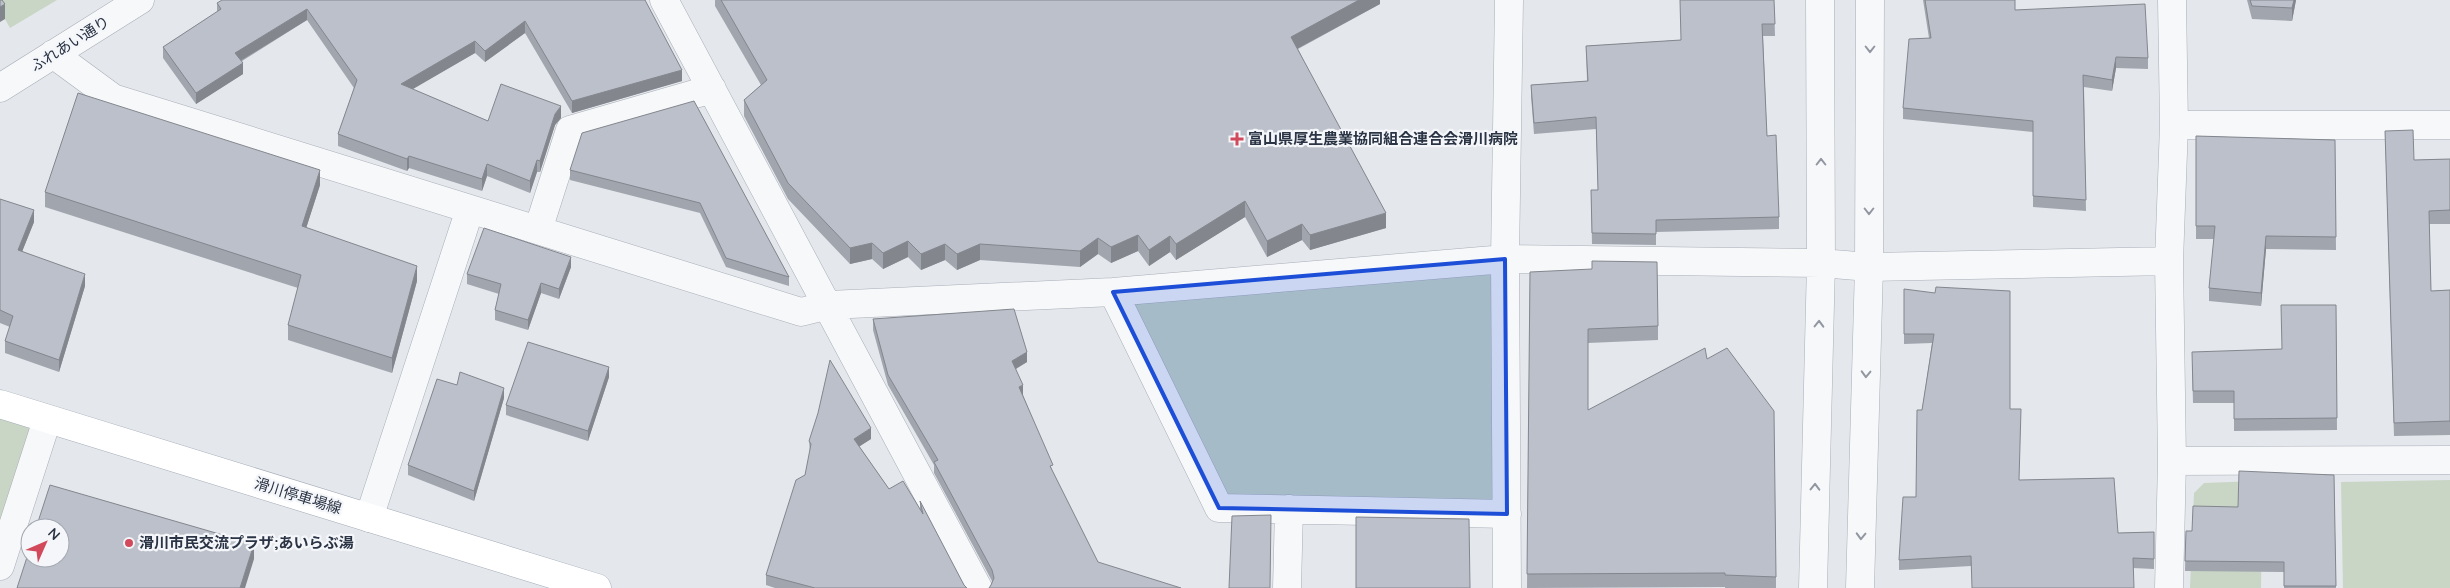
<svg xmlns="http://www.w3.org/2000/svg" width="2450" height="588" font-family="Quicksand,'Noto Sans JP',sans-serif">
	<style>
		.green { fill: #c9d6c5 }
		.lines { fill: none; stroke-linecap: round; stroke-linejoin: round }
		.minor-casing { stroke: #a9aeb7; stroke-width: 29 }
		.major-casing { stroke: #a3abb8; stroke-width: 29 }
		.minor { stroke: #f7f8fa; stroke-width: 28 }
		.major { stroke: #fff; stroke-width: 28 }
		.wall { fill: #a1a5ae }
		.shaded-wall { fill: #83868d }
		.building { fill: #bbc0ca; stroke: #83868d }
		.oneway { stroke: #9196a0 }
		.marked { fill: #1d4ed8; fill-opacity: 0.2; stroke: #1d4ed8; stroke-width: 4; stroke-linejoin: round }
		.poi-dot { fill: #d1495b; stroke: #f4f6f9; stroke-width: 2 }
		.labels { text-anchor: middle; stroke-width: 4.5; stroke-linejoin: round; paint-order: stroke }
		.street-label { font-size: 15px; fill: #2b3445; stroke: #f4f6f9 }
		.poi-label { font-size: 15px; font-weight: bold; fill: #2b3445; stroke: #f4f6f9; text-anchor: start }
	</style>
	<rect width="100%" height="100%" fill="#e4e7ec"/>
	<path class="green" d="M0 0H57L10 28 0 10Z
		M1505 259 1507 507 1226 505 1113 292Z
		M0 404 47 420 0 566Z
		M2450 480V588H2343L2341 482Z
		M2257 481 2262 517 2261 588H2190L2194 493 2204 483Z"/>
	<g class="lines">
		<g class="minor-casing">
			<path id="minor" d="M664 0 978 588
				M53 54 113 98 801 312 829 305 1113 292 1505 259 1821 263 1869 267 2169 261
				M0 88 140 0
				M2174 125H2450
				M538 230 570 130 712 89
				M1113 292 1219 508 1507 514
				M2172 461 2450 460
				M369 518 470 209
				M0 566 47 420
				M1287 588 1289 509
				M1507 588 1505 259 1509 0
				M1813 588 1821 263 1820 0
				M1860 588 1869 267 1870 0
				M2169 588 2172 461 2169 261 2174 125 2172 0"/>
		</g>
		<g class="major-casing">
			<path id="major" d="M0 404 597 588"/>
		</g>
		<use href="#minor" class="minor"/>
		<use href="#major" class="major"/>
	</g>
	<path class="wall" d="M645 0 682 81 572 113 525 33 485 62 475 53 412 89 488 121 561 118 555 125 540 172H537L530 193 487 176 482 191 409 168 407 171 338 146V134L354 88 307 20 242 61 243 74 196 104 163 58V47L217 12V3Z
		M715 0H1380V4L1298 49 1386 228 1310 250 1302 240 1267 257 1245 217 1176 260 1170 252 1149 266 1138 251 1111 263 1098 254 1080 267 980 260 957 270 945 260 921 270 908 257 883 269 872 259 850 264 788 199 744 116V100L761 85 715 6Z
		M1774 0 1775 36H1763L1767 136 1779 217V229L1656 232V245L1592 244 1591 190H1598L1596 129 1534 134 1531 96V85L1587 81 1586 46 1680 40Z
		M1923 0H2015V10L2148 58V69L2116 68 2112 91 2084 87 2086 211 2033 207V132L1903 119V108L1929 38Z
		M2247 0H2296L2292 21 2252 19Z
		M694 101 789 277V286L726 267 700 213 570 180V170Z
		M2385 131 2414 160 2450 159V224H2429L2431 291 2450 290V435L2394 436Z
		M2196 136 2335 140 2336 250 2266 249 2261 306 2209 301V288L2214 239H2196Z
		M320 185 306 228 417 281 392 373 288 340V325L298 288 45 207V192Z
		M0 199 34 222 22 251 85 286 59 372 5 353V341L10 327 0 323Z
		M571 267 559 299 541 293 528 330 495 320V310L499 294 467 284V274Z
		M1530 272 1658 326V340L1588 343V410L1707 359 1776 577V588H1725V587L1527 588Z
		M1904 289 2010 409 2019 480 2118 533 2154 532V569L2133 568 1971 566 1899 570V560L1916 497 1922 410 1932 343 1904 344Z
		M2336 305 2337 430 2234 431V403H2193L2192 364 2282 349Z
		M873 319 1027 362 1016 369 1023 395 1053 472 1098 562 991 585 992 581 934 473V465L888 385 873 330Z
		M609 377 588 441 506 415V405Z
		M457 385 504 398 474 501 408 475V465Z
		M871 439 859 446 889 489 920 509V501L964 585 967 588H775L766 585V575L805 475 810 452 809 441Z
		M2334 475 2336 588H2284V572L2185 571 2186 531H2192L2238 507Z"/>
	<path class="shaded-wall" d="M1359 0H1380V4L1291 52V37Z
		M2294 0H2296L2292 21V8Z
		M5 4V19L0 22V7Z
		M307 9V20L235 64V53Z
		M525 21V33L485 62V51Z
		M475 41V53L401 96V84Z
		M2116 57V68L2112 91V80Z
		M243 63V74L196 104V93Z
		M682 70V81L572 113V101Z
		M561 106V118L555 125 540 172V161L555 114Z
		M409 156V168L407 171V159Z
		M537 160V172L530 193V181Z
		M487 164V176L482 191V179Z
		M320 170V185L302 241V226Z
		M1245 201V217L1176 260V244Z
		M34 210V222L18 262V250Z
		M1386 213V228L1310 250V235Z
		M1302 224V240L1267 257V241Z
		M1138 235V251L1111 263V247Z
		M1170 236V252L1149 266V250Z
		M2266 236V249L2261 306V293Z
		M1098 238V254L1080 267V251Z
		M908 241V257L883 269V253Z
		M872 243V259L850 264V248Z
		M945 244V260L921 270V254Z
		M980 244V260L957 270V254Z
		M571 257V267L559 299V289Z
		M417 266V281L392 373V358Z
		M85 274V286L59 372V360Z
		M541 283V293L528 330V320Z
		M1027 352V362L1012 371V361Z
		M609 367V377L588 441V431Z
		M1023 385V395L1019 397V387Z
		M504 388V398L474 501V491Z
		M871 428V439L854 450V439Z
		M254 544V559L245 588H240Z"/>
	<path class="building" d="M0 0H2L5 4 0 7Z
		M222 0H645L682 70 572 101 525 21 485 51 475 41 401 84 488 121 501 84 561 106 555 114 540 161 537 160 530 181 487 164 482 179 409 156 407 159 338 134 357 80 307 9 235 53 243 63 196 93 163 47 221 9 217 3Z
		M721 0H1359L1291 37 1386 213 1310 235 1302 224 1267 241 1245 201 1176 244 1170 236 1149 250 1138 235 1111 247 1098 238 1080 251 980 244 957 254 945 244 921 254 908 241 883 253 872 243 850 248 788 183 744 100 767 80Z
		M1680 0H1774L1775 24H1762L1767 136 1776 135 1779 217 1656 220V234L1592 233 1591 190H1598L1596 117 1534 123 1531 85 1588 81 1586 46 1681 40Z
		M1925 0H2015V10L2145 4 2148 58 2116 57 2112 80 2083 75 2086 200 2033 196V121L1903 108 1909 39 1931 38Z
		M2250 0H2294L2292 8 2252 6Z
		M78 93 320 170 302 226 417 266 392 358 288 325 301 275 45 192Z
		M694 101 789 277 726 258 700 203 570 170 582 133Z
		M2413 130 2414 160 2450 159V210L2429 211 2431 291 2450 290V421L2394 423 2385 131Z
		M2196 136 2335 140 2336 237 2266 236 2261 293 2209 288 2215 226H2196Z
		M0 199 34 210 18 250 85 274 59 360 5 341 13 316 0 310Z
		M484 228 571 257 559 289 541 283 528 320 495 310 501 284 467 274Z
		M1592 261 1657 262 1658 326 1588 329V410L1705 348 1707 359 1727 348 1774 411 1776 577 1725 575V573L1527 574 1530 272 1592 269Z
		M1936 287 2010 291V409H2021L2019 480 2114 478 2118 533 2154 532V559L2133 558 2134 588H1972L1971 556 1899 560 1903 497H1916L1917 410H1922L1934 334H1904V289L1935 293Z
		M2281 305H2336L2337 418 2234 419V391H2193L2192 352 2282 349Z
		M1014 309 1027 352 1012 361 1023 385 1019 387 1053 465 1050 466 1098 562 1181 588H989L991 585 994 578 992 570 934 462 938 460 888 375 873 319Z
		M528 342 609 367 588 431 506 405Z
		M830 360 871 428 854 439 889 489 903 481 923 514 920 501 964 585 967 588H815L766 575 796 480 805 475 811 444 809 441 818 413Z
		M460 372 504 388 474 491 408 465 437 379 457 385Z
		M2239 471 2334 475 2336 586H2284V562L2185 561 2186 531H2192L2193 506 2238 507Z
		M50 485 254 544 240 588H17L30 548V558H60V528H36Z
		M1271 515 1270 588H1229L1232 516Z
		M1356 517 1469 519 1470 588H1356Z"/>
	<defs><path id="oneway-chevron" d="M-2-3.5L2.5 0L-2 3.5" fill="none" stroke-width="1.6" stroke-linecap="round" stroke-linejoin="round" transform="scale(1.25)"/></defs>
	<g class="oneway">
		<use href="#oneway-chevron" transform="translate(1870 49) rotate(90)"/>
		<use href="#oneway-chevron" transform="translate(1821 162) rotate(-90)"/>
		<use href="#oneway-chevron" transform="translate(1869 211) rotate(90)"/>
		<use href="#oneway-chevron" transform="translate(1819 324) rotate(-89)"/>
		<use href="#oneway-chevron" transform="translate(1866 374) rotate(92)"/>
		<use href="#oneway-chevron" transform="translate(1815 487) rotate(-89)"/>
		<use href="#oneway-chevron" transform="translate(1861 536) rotate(92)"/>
	</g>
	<path class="marked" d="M1505 259 1507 514 1219 508 1113 292Z"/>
	<g class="poi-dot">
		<path d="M1234.5 131.5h5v5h5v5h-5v5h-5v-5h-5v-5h5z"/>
		<circle cx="129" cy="543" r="5"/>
	</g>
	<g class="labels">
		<g class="street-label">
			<text transform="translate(70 44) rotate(-32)" y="5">ふれあい通り</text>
			<text transform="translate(298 496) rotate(17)" y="5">滑川停車場線</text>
		</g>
		<g class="poi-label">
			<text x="1248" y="144">富山県厚生農業協同組合連合会滑川病院</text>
			<text x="139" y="548">滑川市民交流プラザ;あいらぶ湯</text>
		</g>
	</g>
	<g transform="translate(45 543) rotate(45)"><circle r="24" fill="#f4f6f9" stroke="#a4a8b1"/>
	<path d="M0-4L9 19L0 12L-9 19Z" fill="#d1495b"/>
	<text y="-8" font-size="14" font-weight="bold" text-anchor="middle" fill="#2b3445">N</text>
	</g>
</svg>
